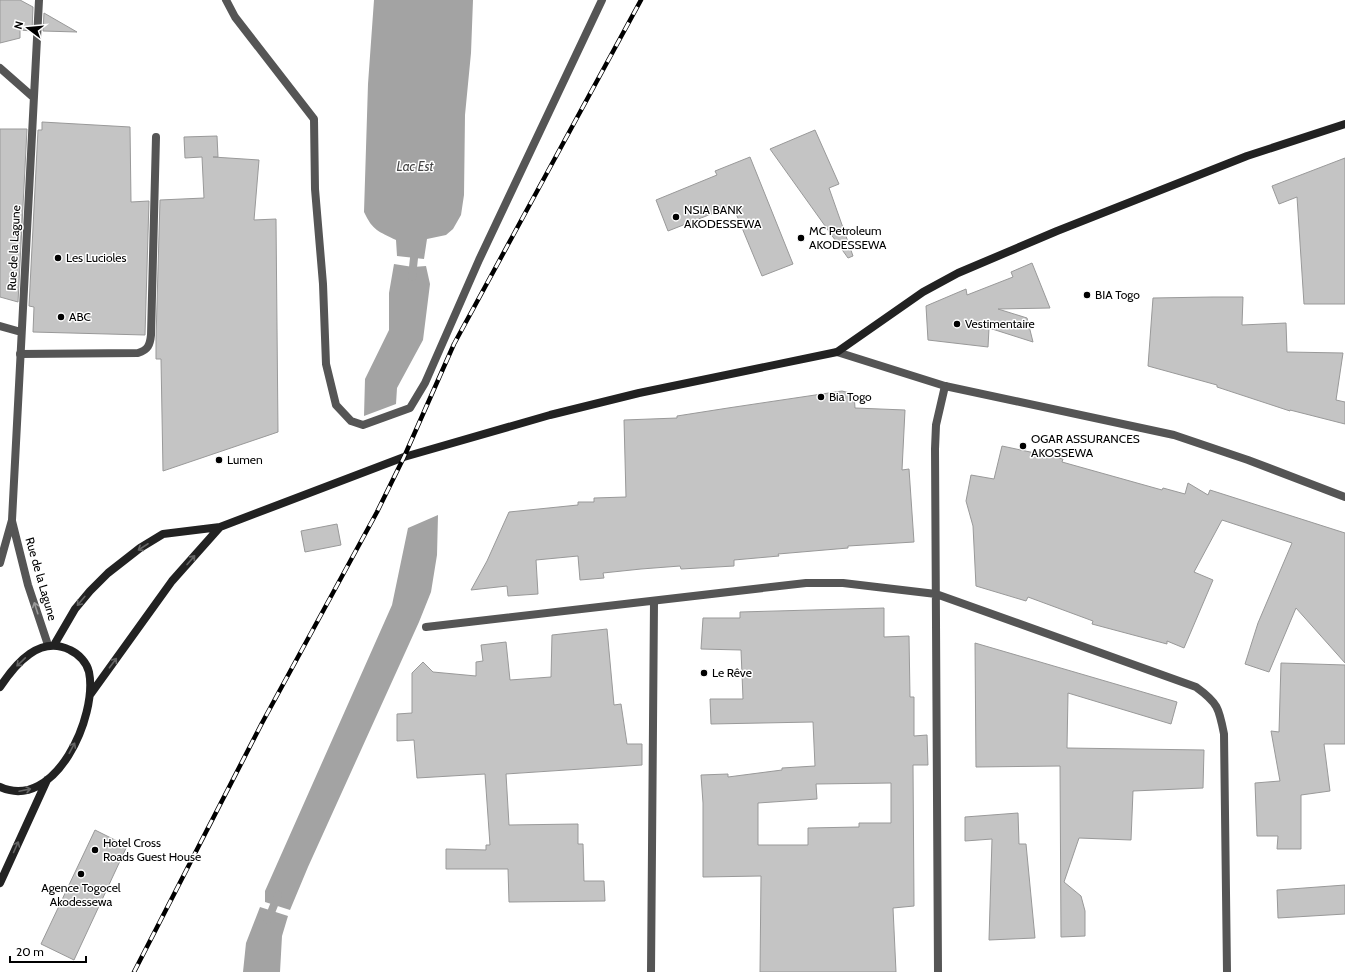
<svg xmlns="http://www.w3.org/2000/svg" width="1345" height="972" font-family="Cabin,sans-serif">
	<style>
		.water { fill: #a3a3a3 }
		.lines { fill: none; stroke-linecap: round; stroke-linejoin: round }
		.stream { stroke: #a3a3a3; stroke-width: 8 }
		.building { fill: #c4c4c4; stroke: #999; fill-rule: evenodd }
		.service { stroke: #555; stroke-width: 8 }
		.minor { stroke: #555; stroke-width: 8 }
		.tertiary { stroke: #555; stroke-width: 8 }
		.secondary { stroke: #222; stroke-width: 8 }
		.rail-casing { stroke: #000; stroke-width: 4.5 }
		.rail { stroke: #fff; stroke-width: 3; stroke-dasharray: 9; stroke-linecap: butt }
		.oneway { stroke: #646464 }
		.oneway2 { stroke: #999 }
		.poi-dot { fill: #000; stroke: #fff; stroke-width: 1.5 }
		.labels { text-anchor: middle; stroke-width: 3; stroke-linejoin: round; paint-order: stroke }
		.poi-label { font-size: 12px; fill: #000; stroke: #fff; text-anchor: start }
		.street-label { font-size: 12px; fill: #000; stroke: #fff }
		.water-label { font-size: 13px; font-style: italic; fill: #444; stroke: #fff }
	</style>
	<rect width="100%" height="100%" fill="#fff"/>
	<path class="water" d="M374 0H473L471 53 465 115 464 195 461 215 453 229 446 235 427 239 424 259 397 256 396 240C378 231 373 231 364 212L368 84Z
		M394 264 413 267 426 266 430 284 423 340 397 388 396 404 364 416 365 379 389 330V293Z
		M438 515 437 555 431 592 419 622 308 867 290 910 265 902V891L392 605 408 528Z
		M260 907 288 916 282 936 280 972H243L246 943Z"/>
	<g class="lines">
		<path class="stream" d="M412 277 414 258
			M268 920 278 895"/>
	</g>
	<path class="building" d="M0 0H20L33 7 32 31 20 30V38L0 43Z
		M44 13 77 32 43 31Z
		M42 122 130 127 131 202 149 201 145 335 33 332 34 307 29 306 38 130H42Z
		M0 129H27L18 302 0 297Z
		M815 130 839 184 829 188 853 256 848 258 770 149Z
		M217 136 218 157H213L259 160 254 220 276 219 278 432 163 471 161 359H156V339L160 200 204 198 202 157 185 158 184 137Z
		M750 157 793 264 762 276 735 211 732 213 729 207 668 231 656 200 717 175 715 171Z
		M1345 158V304H1304L1297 197 1279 204 1272 186Z
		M1032 263 1050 308 998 309 1027 318 1033 342 989 328 988 347 928 340 926 306 966 289 967 295 1013 277 1011 272Z
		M1213 297H1243L1242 325 1286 323 1287 352 1343 353 1336 400 1345 402V424L1290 410V411L1217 387V385L1148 366 1153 298Z
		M842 391 854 394 855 408 905 410 902 470 909 469 914 542 848 546V548L778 554 779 556 734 560V566L681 569 680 566 641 569 603 573 604 578 580 580 578 556 536 560 538 594 508 596 507 586 471 590 487 561 509 512 578 505V502H594V498L626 497 624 420 677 418V416L728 408Z
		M1002 446 1063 459 1062 462 1162 490 1163 488 1185 494 1188 483 1208 495 1210 490 1345 533V663L1296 608 1269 672 1245 664 1258 623 1292 543 1222 520 1194 572 1213 580 1184 648 1167 641V644L1092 624 1093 621 1028 597 1026 601 976 586 973 526 966 501 971 475 994 479Z
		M337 524 341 545 305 552 301 531Z
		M884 608V637L909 636 910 697H914V736L927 735 928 765H913L914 906 893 908 896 972H760L761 876 703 877V803L701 775 728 774V777L782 770V768L815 766 813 722 711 724 710 699H743L741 650 701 649 703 618H740V612ZM891 783V823H859V827L808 828V845H758V803L817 799 816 784Z
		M607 629 614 705 621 704 627 744H642V765L506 774 509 825 578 824V844H583L584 881H604L605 901 509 902 508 869H446V849L486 850V845H490L485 774 417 778 414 740 397 741V714L412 713V673L423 662 433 672 476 676V662L483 661 481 645 506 642 510 680 551 677 552 635Z
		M975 643 1177 702 1171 724 1068 693 1067 748 1204 750 1203 788 1133 791 1131 840 1079 838 1064 882 1081 896 1085 911V936L1061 937 1060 766 976 767Z
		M1281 663 1345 665V744H1324L1330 791 1301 795V849H1277L1278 836H1257L1255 783 1280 781 1271 731 1279 732Z
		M1018 813 1019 844H1026L1035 938 989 940 992 839 965 841V817Z
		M95 830 127 846 74 960 41 944Z
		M1345 885V914L1278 918 1277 890Z"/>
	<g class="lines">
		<path class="service" d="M20 354 138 353C148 350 150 345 151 335L156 137"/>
		<path class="minor" d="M226 0 235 17 314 119 315 189 323 284 326 364 336 405 351 421 363 425 410 408 425 383 479 260 602 0
			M0 68 33 97
			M0 326 21 332
			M12 521 28 585 48 645
			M0 563 12 520 39 0
			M426 627 806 583H843L936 594 1196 687C1218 703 1219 708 1224 734L1227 972
			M651 972 654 602
			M938 972 935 449 936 425 945 386"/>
		<path class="tertiary" d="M837 352 945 386 1174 435 1248 460 1345 497"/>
		<path class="secondary" d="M54 645 75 609 90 591 108 573 140 548 163 534 220 527 404 457 550 415 639 393 837 352 923 292 958 273 1057 231 1247 156 1345 124
			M0 687C16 663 40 635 70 650 79 654 87 663 89 672 98 716 55 812 0 787
			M90 695 172 581 220 527
			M0 883 47 780"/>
		<g class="rail-casing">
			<path id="rail" d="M134 972 262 723 377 512 404 457 454 344 641 0"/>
		</g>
		<use href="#rail" class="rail"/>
	</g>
	<defs><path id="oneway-shaft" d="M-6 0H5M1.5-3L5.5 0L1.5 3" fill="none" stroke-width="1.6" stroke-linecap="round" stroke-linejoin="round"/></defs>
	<g class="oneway">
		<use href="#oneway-shaft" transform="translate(143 547) rotate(147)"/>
		<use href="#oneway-shaft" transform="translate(191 560) rotate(-49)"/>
		<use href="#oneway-shaft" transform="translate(81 601) rotate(130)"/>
		<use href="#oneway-shaft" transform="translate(21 662) rotate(136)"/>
		<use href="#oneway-shaft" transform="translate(113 663) rotate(-53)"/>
		<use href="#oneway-shaft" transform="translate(72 748) rotate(-62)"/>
		<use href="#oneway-shaft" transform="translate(25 790) rotate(-12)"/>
		<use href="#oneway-shaft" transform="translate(16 847) rotate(-66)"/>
	</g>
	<use class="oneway2" href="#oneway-shaft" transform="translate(36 608) rotate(-108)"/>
	<g class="poi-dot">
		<circle cx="676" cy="217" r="4"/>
		<circle cx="801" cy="238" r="4"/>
		<circle cx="58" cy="258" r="4"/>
		<circle cx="1087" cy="295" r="4"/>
		<circle cx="61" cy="317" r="4"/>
		<circle cx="957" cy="324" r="4"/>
		<circle cx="821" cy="397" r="4"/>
		<circle cx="1023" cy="446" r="4"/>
		<circle cx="219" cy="460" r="4"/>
		<circle cx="704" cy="673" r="4"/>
		<circle cx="95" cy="850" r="4"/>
		<circle cx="81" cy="874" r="4"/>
	</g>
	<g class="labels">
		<g class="poi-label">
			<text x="684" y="214">NSIA BANK<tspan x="684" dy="14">AKODESSEWA</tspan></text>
			<text x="809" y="235">MC Petroleum<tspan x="809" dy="14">AKODESSEWA</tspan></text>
			<text x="66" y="262">Les Lucioles</text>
			<text x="1095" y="299">BIA Togo</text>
			<text x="69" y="321">ABC</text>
			<text x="965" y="328">Vestimentaire</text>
			<text x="829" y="401">Bia Togo</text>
			<text x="1031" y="443">OGAR ASSURANCES<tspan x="1031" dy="14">AKOSSEWA</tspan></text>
			<text x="227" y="464">Lumen</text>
			<text x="712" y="677">Le Rêve</text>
			<text x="103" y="847">Hotel Cross<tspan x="103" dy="14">Roads Guest House</tspan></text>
			<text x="81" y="892" text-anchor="middle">Agence Togocel<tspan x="81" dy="14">Akodessewa</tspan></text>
		</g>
		<g class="street-label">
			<text transform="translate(14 248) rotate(-87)" y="4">Rue de la Lagune</text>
			<text transform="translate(41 579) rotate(74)" y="4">Rue de la Lagune</text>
		</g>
		<g class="water-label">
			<text x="415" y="171">Lac Est</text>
		</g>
	</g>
	<g transform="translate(28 28) rotate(286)" stroke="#ffffff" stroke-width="3" paint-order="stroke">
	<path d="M0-3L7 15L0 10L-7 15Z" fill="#000000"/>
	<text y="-6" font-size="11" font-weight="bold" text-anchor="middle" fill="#000000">N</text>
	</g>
	<path d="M10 956v6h76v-6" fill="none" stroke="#000000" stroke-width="2"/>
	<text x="16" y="956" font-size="12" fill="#000000" stroke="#ffffff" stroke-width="3" paint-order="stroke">20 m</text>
</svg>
